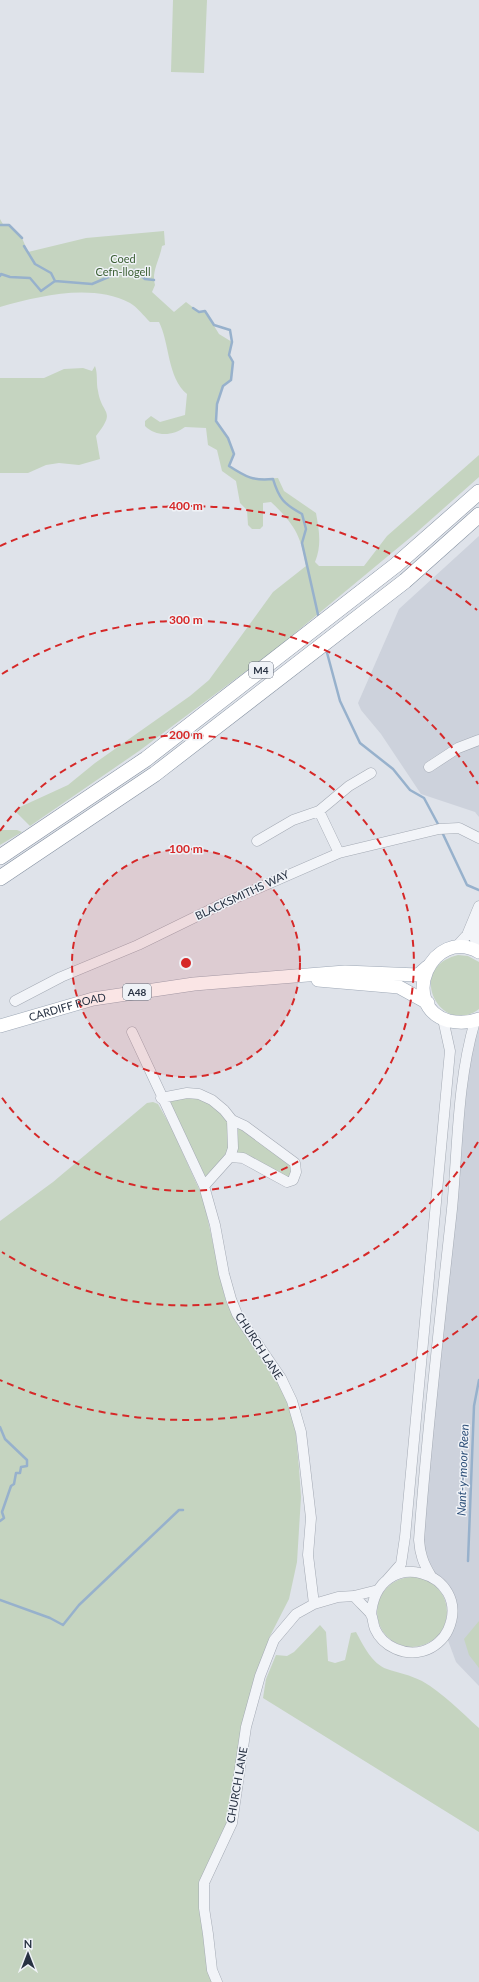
<svg xmlns="http://www.w3.org/2000/svg" width="479" height="1982" font-family="Lato,sans-serif">
	<style>
		.built { fill: #cdd2dc }
		.green { fill: #c5d4c0 }
		.lines { fill: none; stroke-linecap: round; stroke-linejoin: round }
		.stream { stroke: #97b1cc; stroke-width: 2.5 }
		.minor-casing { stroke: #a4aab4; stroke-width: 11 }
		.major-casing { stroke: #9ea8b6; stroke-width: 14 }
		.highway-casing { stroke: #8591a1; stroke-width: 16 }
		.minor { stroke: #f2f4f8; stroke-width: 10 }
		.major { stroke: #fff; stroke-width: 13 }
		.highway { stroke: #fff; stroke-width: 15 }
		.ring { fill: none; stroke: #d62828; stroke-width: 2; stroke-dasharray: 7 5 }
		.labels { text-anchor: middle; stroke-width: 3; stroke-linejoin: round; paint-order: stroke }
		.shield { fill: #eff2f7; stroke: #636b78; stroke-width: 1 }
		.shield-label { font-size: 10px; font-weight: bold; fill: #273142 }
		.park-label { font-size: 11px; fill: #3b5f33; stroke: #eff2f7 }
		.street-label { font-size: 11px; fill: #273142; stroke: #eff2f7 }
		.water-label { font-size: 12px; font-style: italic; fill: #2e5079; stroke: #eff2f7 }
		.centre { fill: #d62828; stroke: #eff2f7; stroke-width: 2 }
		.ring-label { font-size: 12px; text-anchor: middle; font-weight: bold; fill: #d62828; stroke: #eff2f7; stroke-width: 3; stroke-linejoin: round; paint-order: stroke }
	</style>
	<rect width="100%" height="100%" fill="#dfe3ea"/>
	<path class="built" d="M479 536V817L475 812 421 794 381 734 361 710 358 703 399 609Z
		M479 1019V1686L456 1662 446 1635 452 1604 420 1553 461 1099Z"/>
	<path class="green" d="M173 0H207L204 73 171 72Z
		M0 219 4 226 9 225 22 238 28 252 86 238 164 231 165 245 162 246C160 259 151 272 155 285L152 292 174 312 186 302 199 312 205 311 219 334 232 342 229 355 233 362 231 380 223 386 217 404 216 421 228 438 234 454 229 466C249 479 254 480 278 478L284 491 316 513C319 530 322 545 315 562L319 566H364L387 536 479 455V477L417 532 277 648 139 751 30 826 15 811 20 807 68 785 95 763 190 696 209 680 273 592 306 566C301 535 294 524 271 502L263 503V526L260 529H252L248 525 247 510 240 503 236 481 222 471 217 450 208 445 206 428 185 427C173 436 156 437 145 426V421L151 416 160 422 185 415 187 394C167 377 170 344 159 322H150C144 316 137 307 130 303 91 283 40 296 0 307Z
		M95 366C98 374 96 382 98 391 102 416 117 409 96 436L100 459 79 465 59 463 46 465 28 473H0V378H44L64 369 83 368 92 371Z
		M0 830H17L22 832 0 845Z
		M458 955 468 956 479 962V1009C441 1038 404 968 458 955Z
		M196 1096 222 1110 230 1129 227 1158 206 1180 168 1102 169 1099Z
		M153 1102 158 1104 171 1127 203 1198 226 1302 264 1357 287 1397 295 1425 299 1468 301 1497 297 1562 289 1599 269 1638 260 1676 232 1823 204 1883 217 1982H0V1221L53 1182 147 1103Z
		M241 1127 292 1164 295 1170 287 1178 256 1159 237 1153 238 1129Z
		M377 1612a35 35 0 1 1 70 0a35 35 0 1 1-70 0Z
		M479 1621V1668L469 1655 464 1639Z
		M320 1625 326 1632 328 1661 335 1663 345 1660 351 1633 356 1632C363 1645 372 1664 387 1669 399 1673 410 1675 422 1681 443 1693 461 1712 479 1728V1832L263 1698 266 1679 276 1655 287 1656 294 1652Z"/>
	<g class="lines">
		<path class="stream" d="M0 225H9L22 238
			M24 246 35 264 51 273 55 281 92 284 118 273 135 270 145 279 154 280
			M0 276 1 274 10 277 30 278 41 291 55 281
			M193 308 199 312 205 311 214 325 230 330 232 342 229 355 233 362 231 380 223 386 217 404 216 421 228 438 234 454 229 466C246 477 253 481 273 479 279 499 284 504 302 514L306 529 302 543 319 619
			M326 649 340 701 360 743 393 769 410 790 424 798 439 826
			M442 832 467 885 479 890
			M0 1427 5 1439 27 1460V1466L21 1467 20 1473H16L14 1484 11 1486 2 1512 4 1518 0 1521
			M468 1561 474 1406 479 1380
			M0 1600 50 1618 63 1625 79 1605 179 1510H183"/>
		<g class="minor-casing">
			<path id="minor" d="M429 767 458 748 479 740
				M319 811 339 853
				M257 841 293 820 319 811 349 786 371 773
				M475 922 474 934 477 951
				M456 947 467 935 479 906
				M15 1001 61 977 138 945 224 903 339 853 439 829 459 828 479 838
				M132 1032 204 1186 215 1225 224 1274 231 1299 237 1314 281 1378 292 1401 301 1432 311 1518 308 1555 314 1604
				M161 1098 187 1093 199 1094 212 1100 224 1110 232 1120 233 1148 230 1157 204 1186
				M230 1157 243 1158 287 1182 293 1180 296 1172 295 1163 245 1126 232 1120
				M431 1576C423 1563 420 1554 419 1540 427 1429 440 1319 452 1209 458 1146 457 1082 475 1021
				M386 1581 401 1564 405 1537 450 1051 443 1019
				M354 1596C359 1602 366 1608 371 1614 373 1618 373 1624 375 1629 383 1647 405 1656 423 1651 434 1648 444 1639 448 1630 474 1572 377 1542 371 1615
				M217 1982 212 1970 208 1934 204 1908V1883L232 1823 246 1727 260 1676 274 1640 296 1614 314 1604 338 1597 354 1596 378 1590"/>
		</g>
		<g class="major-casing">
			<g id="major">
				<path d="M479 952C432 925 397 1006 449 1021 459 1023 469 1023 479 1019"/>
				<path d="M318 980 399 987 428 1003"/>
				<path id="s1" d="M0 1026 93 999 194 984 345 972 418 975 427 967"/>
			</g>
		</g>
		<g class="highway-casing">
			<path id="highway" d="M0 857 146 759 396 565 479 492
				M0 878 155 774 405 581 479 515"/>
		</g>
		<use href="#minor" class="minor"/>
		<use href="#major" class="major"/>
		<use href="#highway" class="highway"/>
	</g>
	<circle cx="186" cy="963" r="114" fill="#d62828" fill-opacity=".12"/>
	<g class="ring">
		<circle cx="186" cy="963" r="114"/>
		<path d="M0 831A228 228 0 1 1 0 1095"/>
		<path d="M478 1142A343 343 0 0 1 2 1252M2 674A343 343 0 0 1 478 784"/>
		<path d="M477 1316A457 457 0 0 1 0 1380M0 546A457 457 0 0 1 477 610"/>
	</g>
	<g class="labels">
		<g class="shield">
			<rect x="249" y="662" width="24" height="16" rx="3"/>
			<rect x="123" y="984" width="28" height="16" rx="3"/>
		</g>
		<g class="shield-label">
			<text x="261" y="674">M4</text>
			<text x="137" y="996">A48</text>
		</g>
		<g class="park-label">
			<text x="123" y="263">Coed<tspan x="123" dy="13">Cefn-llogell</tspan></text>
		</g>
		<g class="street-label">
			<text transform="translate(242 895) rotate(-25)" y="4">BLACKSMITHS WAY</text>
			<text dy="4" stroke="none"><textPath href="#s1" startOffset="70">CARDIFF ROAD</textPath></text>
			<text transform="translate(259 1346) rotate(57)" y="4">CHURCH LANE</text>
			<text transform="translate(237 1785) rotate(-80)" y="4">CHURCH LANE</text>
		</g>
		<g class="water-label">
			<text transform="translate(463 1470) rotate(-88)" y="4">Nant-y-moor Reen</text>
		</g>
	</g>
	<circle cx="186" cy="963" r="6" class="centre"/>
	<g class="ring-label">
		<text x="186" y="510">400 m</text>
		<text x="186" y="624">300 m</text>
		<text x="186" y="739">200 m</text>
		<text x="186" y="853">100 m</text>
	</g>
	<g transform="translate(28 1954)" stroke="#eff2f7" stroke-width="3" paint-order="stroke">
	<path d="M0-3L7 15L0 10L-7 15Z" fill="#273142"/>
	<text y="-6" font-size="11" font-weight="bold" text-anchor="middle" fill="#273142">N</text>
	</g>
</svg>
